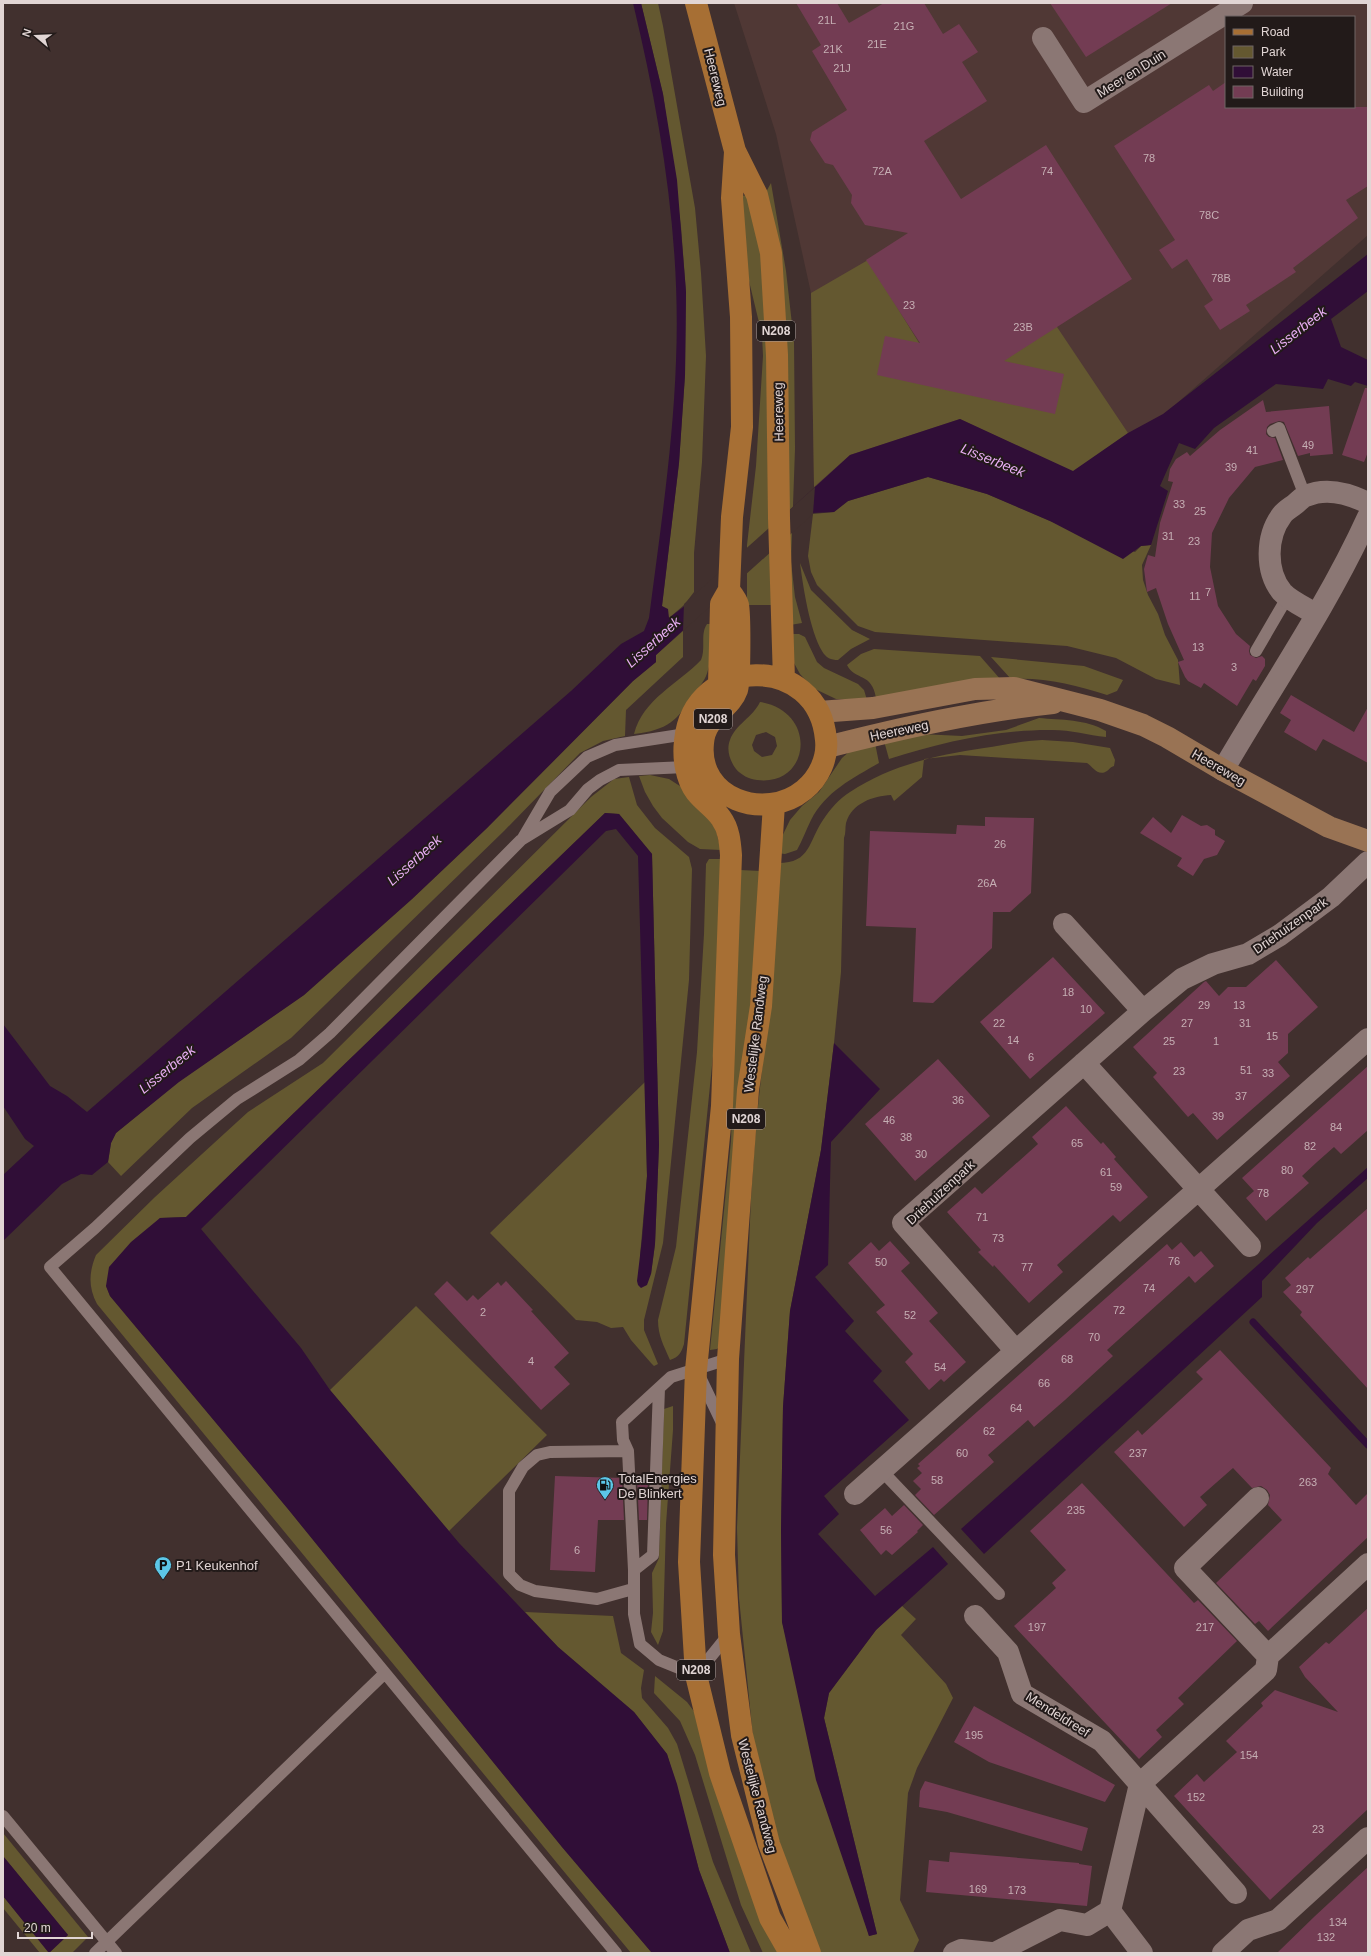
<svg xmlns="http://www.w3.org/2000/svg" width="1371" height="1956" font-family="Helvetica,sans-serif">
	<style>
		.built { fill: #503835; fill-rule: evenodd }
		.green { fill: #645830; fill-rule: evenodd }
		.water { fill: #300e37 }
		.pier { fill: #41302e }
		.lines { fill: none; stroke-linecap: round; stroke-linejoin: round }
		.stream { stroke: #300e37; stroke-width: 7 }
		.building { fill: #733c53 }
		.service { stroke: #8b7774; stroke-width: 12 }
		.minor { stroke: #8b7774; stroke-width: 22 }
		.secondary { stroke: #997354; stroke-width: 22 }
		.primary { stroke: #a76f34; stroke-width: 22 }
		.labels { text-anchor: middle; stroke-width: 4; stroke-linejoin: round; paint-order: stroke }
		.number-label { font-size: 11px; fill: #c6afb4 }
		.shield { fill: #221a19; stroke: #a89d9c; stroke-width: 1 }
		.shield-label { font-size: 12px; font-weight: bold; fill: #e1d5d4 }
		.street-label { font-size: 13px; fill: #e1d5d4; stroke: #221a19 }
		.poi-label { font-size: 13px; fill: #e1d5d4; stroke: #221a19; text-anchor: start }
		.water-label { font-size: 14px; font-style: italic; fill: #e8aef3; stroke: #221a19 }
	</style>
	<rect width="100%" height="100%" fill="#41302e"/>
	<path class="built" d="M734 3H1368V235L1083 486 937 435 814 487 811 293 776 134ZM1226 17H1354V107H1226Z"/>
	<path class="green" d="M641 3H658L663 26 695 208 701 273 706 356 702 462 694 553V592L684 605 669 618 662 606 679 463 685 375 686 292 681 227 663 94Z
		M771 183 786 271 794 342 795 449 791 562 795 597 802 623 790 625 766 192Z
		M750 194 764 261 773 605H747V545L756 466 763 356 762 335 749 281 739 197Z
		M868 260 924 351 993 362 1055 324 1128 433 1073 472 960 419 850 455 814 487 811 293Z
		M928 477 987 494 1050 521 1135 552 1141 546 1151 545 1142 565 1143 580 1148 595 1158 614 1165 635 1178 660 1180 685 1156 679 1116 658 1067 646 875 632 858 626 817 585 811 572 808 556 813 514 834 512 848 501Z
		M800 563 811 590 852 630 870 639 851 649 838 660C831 660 826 658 822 651 810 631 803 587 800 563Z
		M707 624H713C712 638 713 656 708 670 706 679 700 686 695 693 677 721 668 730 634 734 643 699 678 684 701 660 706 648 700 634 707 624Z
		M683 631V657L626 710 625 736 603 741 580 753 504 831 291 1038 192 1108 121 1176 108 1162 111 1143 116 1133 178 1082 304 995 412 899 487 828 633 681 656 662V655Z
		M790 634H799L805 637 817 662 824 668 858 684 864 690 867 700 836 699 813 688 800 674 794 663Z
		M874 649 980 656 1001 680 876 698C872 672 855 681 847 665L861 654Z
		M991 657 1084 666 1123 680 1117 691 1107 695C1076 685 1044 677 1011 679Z
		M760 702C819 712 810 787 757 780 749 779 741 775 736 769 730 761 726 750 730 740 735 725 753 717 760 702ZM766 732 775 737 777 746 772 755 762 757 754 751 752 745 756 735Z
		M1039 718C1061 720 1086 719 1106 731V737C1087 735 1068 729 1048 730 995 730 939 743 889 759L884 741 920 734 962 736 1006 730Z
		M1042 740 1073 742 1110 748 1115 760 1114 766C1110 767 1110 769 1107 771 1098 777 1093 767 1087 763L960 755 924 759 922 777 894 801 891 795C873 796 852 803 846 823 845 828 846 833 844 838L841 972 834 1043 821 1150 790 1311 783 1407 781 1530 782 1622 869 1936 877 1934 824 1718 829 1693 876 1630 901 1605 916 1619 901 1635 946 1684 953 1698 917 1768 908 1793 900 1900 919 1940 913 1953H820L775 1834 753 1737 739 1598 737 1528 751 1198 756 1124 769 1006 776 863C811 864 808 842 823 820 830 809 839 799 850 792 891 765 937 755 984 748 1004 745 1022 741 1042 740Z
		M875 743 879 763C853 778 825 792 811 820 806 830 802 841 797 850L785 854 777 853 778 845 790 820 802 806 819 792 842 758 850 751Z
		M650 775 669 779 683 788 711 821 716 830 721 850 700 849 688 842 662 818 653 806 645 792 639 776Z
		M629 777 637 805 655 828 689 857 692 869 689 980 663 1243 644 1320V1330L658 1364 654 1366 651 1363 631 1340 623 1327 611 1328 597 1322 576 1320 490 1233 645 1082 647 1176 640 1256 651 1274 655 1244 659 1145 652 854 619 814 605 813 186 1217 160 1218 106 1286 110 1296 288 1509 562 1847 652 1953H631L97 1304C88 1287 89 1272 96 1255L155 1197 248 1112 323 1063 591 797 614 779Z
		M709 859H721L715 1036 684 1344C681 1353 679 1357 670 1360 664 1346 658 1336 658 1320L676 1247 697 1052 704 934 706 864Z
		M740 870 761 871 724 1342 717 1349 710 1350 731 1141Z
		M416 1306 547 1435 449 1531 330 1390Z
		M673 1406V1430L666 1524 663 1631 658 1645 651 1632 653 1613 652 1573 659 1558 664 1409Z
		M525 1612 613 1616 621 1653 644 1670 641 1688 642 1698 668 1728 677 1744 713 1862 751 1953H730L699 1870 667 1754 634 1712 558 1647Z
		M655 1676 687 1702 696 1714 784 1953H763L741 1905 695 1755 680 1721 654 1693Z
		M3 1833 88 1937 72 1953H40L3 1908V1896L49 1953 68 1935 3 1856Z"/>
	<path class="water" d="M633 3H641L663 94 677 180 686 292 685 375 679 463 662 606 668 609 669 618 686 605 850 455 960 419 1073 471 1128 433 1163 414 1368 254V291L1331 319 1341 347 1368 360V386L1355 382 1351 386 1328 379 1323 389 1276 384 1214 428 1195 449 1179 443 1160 486 1168 491 1151 545 1141 546 1123 559 1050 521 987 494 928 477 848 501 834 512 811 513 656 655V662L633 681 487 828 412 899 304 995 179 1082 116 1133 111 1143 108 1162 92 1175 81 1174 62 1184 3 1241V1175L34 1146 25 1139 3 1106V1024L50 1086 67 1096 87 1112 571 691 621 644 644 631 649 618C660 532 673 447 676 361 681 240 661 120 633 3Z
		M605 813 619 814 652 854 659 1145 655 1244 651 1274 647 1285 641 1288 638 1285 637 1281 642 1239 647 1176 638 856 616 829 606 831 201 1229 301 1348 330 1390 459 1543 558 1647 634 1712 667 1754 677 1784 699 1870 730 1953H652L562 1847 288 1509 110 1296 106 1286 109 1267 131 1242 160 1218 186 1217Z
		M834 1043 880 1089 831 1142 828 1265 815 1277 854 1321 845 1331 882 1371 873 1381 909 1420 824 1496 839 1514 818 1534 875 1596 933 1547 948 1564 876 1630 829 1693 824 1718 877 1934 869 1936 816 1780 782 1622 781 1530 783 1407 790 1311 821 1150Z
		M1368 1167V1178L1317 1223 1262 1281V1297L984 1554 961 1529Z
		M3 1856 68 1935 49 1953 3 1896Z"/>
	<path class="pier" d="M815 487 813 514 683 631 684 604Z"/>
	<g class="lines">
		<path class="stream" d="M1253 1322 1368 1445"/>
	</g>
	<path class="building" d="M796 3H837L849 23 884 3H924L943 34 959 24 978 52 962 62 987 101 924 141 961 199 1046 145 1132 279 1004 361 1064 374 1055 414 877 375 885 336 920 343 866 260 908 233 865 225 851 203 852 195 833 165 825 163 810 140 812 132 847 110 812 51 821 45Z
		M1050 3H1172L1086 57Z
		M1226 82V107H1368V186L1346 200 1358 218 1293 268 1296 272 1246 305 1250 311 1220 330 1204 306 1213 300 1187 259 1172 269 1159 250 1175 240 1114 146 1209 85 1213 91Z
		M1365 388H1368V452L1364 462 1342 455Z
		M1263 400 1266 412 1329 406 1333 454 1310 456V453L1298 456 1284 422 1279 421 1270 424 1267 427 1266 434 1269 437 1275 438 1283 460 1255 467 1229 498 1212 533 1210 567 1218 606 1236 634 1250 646 1249 651 1250 655 1256 658 1262 656 1265 659V666L1256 681 1253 679 1237 706 1204 683 1201 688 1188 681 1185 677 1178 662 1184 660 1168 624 1156 588 1147 592 1144 569 1148 555 1155 557 1160 523 1173 482 1168 481 1170 469 1176 459 1187 452 1190 456 1220 430Z
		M1291 695 1354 732 1368 707V763L1323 739 1316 751 1284 732 1291 720 1280 713Z
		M1182 815 1201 826 1207 825 1215 830V835L1225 841 1217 855 1204 859 1193 876 1177 866 1182 858 1140 833 1153 817 1171 833Z
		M985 817 1034 818 1031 893 1010 912H993L992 948 933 1003 913 1002 916 928 866 926 870 831 956 834 957 825 985 826Z
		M1053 957 1105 1013 1030 1079 980 1022Z
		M1276 960 1318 1007 1288 1034V1053L1278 1062 1290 1076 1217 1140 1193 1113 1188 1117 1153 1077 1157 1073 1133 1047 1204 982 1206 981 1219 996 1228 987H1246Z
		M938 1059 990 1116 915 1181 865 1124Z
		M1368 1066V1130L1341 1154 1334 1147 1317 1162 1302 1176 1309 1183 1266 1221 1246 1198 1254 1191 1242 1178Z
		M1066 1106 1101 1144 1103 1142 1116 1157 1114 1159 1148 1197 1120 1222 1113 1215 1057 1265 1063 1272 1029 1303 994 1265 993 1267 978 1252 981 1250 947 1212 975 1187 982 1194 1038 1144 1032 1137Z
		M1368 1208V1389L1300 1315 1302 1312 1283 1292 1291 1285 1285 1278 1308 1257 1310 1259Z
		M890 1241 910 1263 901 1271 938 1313 929 1321 966 1362 944 1382 941 1379 929 1390 905 1362 913 1354 876 1312 885 1305 848 1263 871 1242 879 1251Z
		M1181 1242 1194 1257 1201 1251 1214 1266 1195 1283 1189 1276 1107 1350 1113 1356 1065 1400 1034 1427 1028 1420 988 1455 994 1462 934 1515 915 1495 921 1489 913 1481 922 1473 917 1468 920 1466 918 1464 1167 1244 1172 1250Z
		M447 1281 467 1301 473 1295 478 1300 498 1282 501 1286 506 1281 533 1310 531 1311 569 1353 554 1367 570 1384 541 1410 434 1294Z
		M1220 1350 1331 1468 1328 1474 1356 1505 1368 1493V1537L1268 1631 1259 1621 1255 1624 1216 1583 1282 1520 1268 1505 1270 1495 1267 1490 1261 1486 1252 1488 1233 1468 1200 1497 1207 1505 1184 1527 1114 1452 1138 1430 1142 1435 1203 1379 1196 1372Z
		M555 1476 622 1478 624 1520H598L595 1572 550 1570Z
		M637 1478 648 1479 647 1520H639Z
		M1082 1483 1194 1603 1198 1600 1237 1641 1178 1698 1184 1704 1156 1730 1162 1737 1139 1759 1014 1626 1056 1588 1052 1583 1066 1570 1030 1531Z
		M904 1505 923 1525 917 1531 918 1532 892 1555 886 1550 881 1555 860 1530 885 1508 892 1516Z
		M1368 1608V1809L1270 1900 1174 1796 1197 1774 1204 1782 1237 1752 1226 1741 1263 1706 1261 1703 1275 1690 1338 1712 1305 1677 1299 1667 1326 1642 1329 1644Z
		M974 1706 1115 1785 1105 1802 989 1762 954 1742Z
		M925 1781 1088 1828 1082 1851 947 1812 919 1807 920 1791Z
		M950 1852 1079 1863V1864L1092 1866 1087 1906 926 1892 929 1860 949 1862Z
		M1368 1867V1953H1277L1315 1916Z"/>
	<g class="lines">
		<path class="service" d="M1273 431 1279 428 1305 496
			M1256 651 1288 596
			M523 838 550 792 587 757 615 745 686 734
			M728 1359 671 1377 622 1422 623 1440 628 1451 634 1570V1614L640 1644 659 1660 696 1675 729 1634
			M699 1375 723 1425
			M628 1451 550 1452 537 1455 523 1467 509 1491V1574L520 1585 535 1591 597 1599 633 1589
			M881 1470 999 1594
			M634 1570 653 1555 659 1388
			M3 1816 116 1953
			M95 1953 385 1673
			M616 1953 50 1267 95 1228 190 1138 237 1099 299 1060 330 1033 521 840 570 810 588 789 600 780 619 770 686 767"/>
		<path class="minor" d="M1043 38 1084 102 1242 3
			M1316 614C1306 608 1290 601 1282 592 1265 571 1266 536 1282 515 1285 511 1290 508 1294 505 1298 502 1302 497 1306 496 1326 487 1350 494 1368 503
			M1223 770C1272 686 1328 605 1368 517
			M1143 1011 1182 979 1213 964 1248 954 1280 935 1331 897 1368 862
			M1084 1063 1250 1246
			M1016 1351 903 1223 1143 1011 1064 924
			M855 1494 1368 1039
			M1258 1498 1185 1568 1268 1656
			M975 1616 1008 1652 1022 1694 1102 1741 1236 1893
			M1110 1911 1142 1953
			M954 1953 961 1950 991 1953
			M995 1953 1060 1920 1087 1925 1110 1911 1140 1784 1266 1670 1268 1656 1368 1564
			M1223 1953 1248 1930 1278 1920 1368 1838"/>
		<path class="secondary" d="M819 712 873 708 975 689 1014 688 1100 710 1143 725 1167 737 1223 770 1329 827 1368 841
			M827 747C902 728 977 711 1053 703"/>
		<path class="primary" d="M696 3 735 151 757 195 771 253 777 355 779 518 784 680
			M729 590C732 594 737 600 738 605 740 616 740 681 737 690 730 710 705 716 703 743 697 799 765 822 804 790 819 778 828 758 826 740 819 652 693 655 685 741 683 758 686 779 696 792 704 802 714 808 721 818 729 829 730 842 731 855L722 1106 696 1370 689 1562 696 1675 720 1773 770 1918 790 1953
			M719 684 721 604 729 590 732 517 742 427 741 317 732 198 735 152
			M774 804 761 1006 748 1090 728 1359 724 1555 729 1634 742 1735 769 1844 810 1953"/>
	</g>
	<defs>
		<g id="fuel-pin" transform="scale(0.9)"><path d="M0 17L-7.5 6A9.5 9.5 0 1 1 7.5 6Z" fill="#5cc7e8" stroke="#221a19"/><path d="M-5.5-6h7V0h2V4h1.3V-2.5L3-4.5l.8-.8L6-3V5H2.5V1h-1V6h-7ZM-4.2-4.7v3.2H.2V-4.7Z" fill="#111"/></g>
		<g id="parking-pin" transform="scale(0.9)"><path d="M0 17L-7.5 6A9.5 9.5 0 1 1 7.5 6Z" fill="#5cc7e8" stroke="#221a19"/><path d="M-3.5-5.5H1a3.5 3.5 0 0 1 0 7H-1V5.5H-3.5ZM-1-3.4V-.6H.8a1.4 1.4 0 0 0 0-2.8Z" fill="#111"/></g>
	</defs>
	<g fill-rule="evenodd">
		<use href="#fuel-pin" x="605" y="1485"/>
		<use href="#parking-pin" x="163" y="1565"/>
	</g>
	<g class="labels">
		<g class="number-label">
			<text x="827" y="24">21L</text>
			<text x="904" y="30">21G</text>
			<text x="877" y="48">21E</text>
			<text x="833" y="53">21K</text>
			<text x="842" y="72">21J</text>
			<text x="1149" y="162">78</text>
			<text x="882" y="175">72A</text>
			<text x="1047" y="175">74</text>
			<text x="1209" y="219">78C</text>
			<text x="1221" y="282">78B</text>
			<text x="909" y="309">23</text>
			<text x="1023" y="331">23B</text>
			<text x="1308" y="449">49</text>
			<text x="1252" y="454">41</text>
			<text x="1231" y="471">39</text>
			<text x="1179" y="508">33</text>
			<text x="1200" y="515">25</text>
			<text x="1168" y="540">31</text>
			<text x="1194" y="545">23</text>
			<text x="1208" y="596">7</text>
			<text x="1195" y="600">11</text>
			<text x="1198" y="651">13</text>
			<text x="1234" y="671">3</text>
			<text x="1000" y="848">26</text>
			<text x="987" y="887">26A</text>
			<text x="1068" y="996">18</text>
			<text x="1204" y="1009">29</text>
			<text x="1239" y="1009">13</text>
			<text x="1086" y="1013">10</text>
			<text x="999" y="1027">22</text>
			<text x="1187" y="1027">27</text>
			<text x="1245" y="1027">31</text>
			<text x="1272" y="1040">15</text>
			<text x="1013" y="1044">14</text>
			<text x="1169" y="1045">25</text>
			<text x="1216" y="1045">1</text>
			<text x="1031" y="1061">6</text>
			<text x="1246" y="1074">51</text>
			<text x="1179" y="1075">23</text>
			<text x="1268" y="1077">33</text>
			<text x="1241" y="1100">37</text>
			<text x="958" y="1104">36</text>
			<text x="1218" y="1120">39</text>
			<text x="889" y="1124">46</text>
			<text x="1336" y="1131">84</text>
			<text x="906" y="1141">38</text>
			<text x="1077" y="1147">65</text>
			<text x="1310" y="1150">82</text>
			<text x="921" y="1158">30</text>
			<text x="1287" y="1174">80</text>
			<text x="1106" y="1176">61</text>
			<text x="1116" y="1191">59</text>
			<text x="1263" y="1197">78</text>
			<text x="982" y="1221">71</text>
			<text x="998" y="1242">73</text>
			<text x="1174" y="1265">76</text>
			<text x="881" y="1266">50</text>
			<text x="1027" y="1271">77</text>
			<text x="1149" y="1292">74</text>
			<text x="1305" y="1293">297</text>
			<text x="1119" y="1314">72</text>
			<text x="483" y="1316">2</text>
			<text x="910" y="1319">52</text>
			<text x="1094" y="1341">70</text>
			<text x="1067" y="1363">68</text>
			<text x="531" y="1365">4</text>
			<text x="940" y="1371">54</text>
			<text x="1044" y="1387">66</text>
			<text x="1016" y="1412">64</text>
			<text x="989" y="1435">62</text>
			<text x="962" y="1457">60</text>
			<text x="1138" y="1457">237</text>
			<text x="937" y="1484">58</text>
			<text x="1308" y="1486">263</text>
			<text x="1076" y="1514">235</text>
			<text x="886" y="1534">56</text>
			<text x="577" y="1554">6</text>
			<text x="1037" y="1631">197</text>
			<text x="1205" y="1631">217</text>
			<text x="974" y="1739">195</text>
			<text x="1249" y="1759">154</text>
			<text x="1196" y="1801">152</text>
			<text x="1318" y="1833">23</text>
			<text x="978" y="1893">169</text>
			<text x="1017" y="1894">173</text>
			<text x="1338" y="1926">134</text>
			<text x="1326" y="1941">132</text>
		</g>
		<g class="shield">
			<rect x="757" y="321" width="38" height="20" rx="3"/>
			<rect x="694" y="709" width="38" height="20" rx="3"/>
			<rect x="727" y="1109" width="38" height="20" rx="3"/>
			<rect x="677" y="1660" width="38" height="20" rx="3"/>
		</g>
		<g class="shield-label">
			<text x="776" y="335">N208</text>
			<text x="713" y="723">N208</text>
			<text x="746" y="1123">N208</text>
			<text x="696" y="1674">N208</text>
		</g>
		<g class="street-label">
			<text transform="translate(1131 73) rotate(-32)" y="5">Meer en Duin</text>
			<text transform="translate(716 77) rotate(76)" y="5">Heereweg</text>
			<text transform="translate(778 412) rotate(-91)" y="5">Heereweg</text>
			<text transform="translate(899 730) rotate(-12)" y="5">Heereweg</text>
			<text transform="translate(1219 767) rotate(30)" y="5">Heereweg</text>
			<text transform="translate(1290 925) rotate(-35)" y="5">Driehuizenpark</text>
			<text transform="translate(755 1034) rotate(-83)" y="5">Westelijke Randweg</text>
			<text transform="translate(940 1192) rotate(-43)" y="5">Driehuizenpark</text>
			<text transform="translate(1058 1714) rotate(32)" y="5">Mendeldreef</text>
			<text transform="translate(758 1796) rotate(75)" y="5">Westelijke Randweg</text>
		</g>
		<g class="poi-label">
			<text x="618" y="1483">TotalEnergies<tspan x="618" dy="15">De Blinkert</tspan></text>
			<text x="176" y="1570">P1 Keukenhof</text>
		</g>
		<g class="water-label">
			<text transform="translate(1298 330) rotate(-38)" y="5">Lisserbeek</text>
			<text transform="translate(993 460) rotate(22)" y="5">Lisserbeek</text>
			<text transform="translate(653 642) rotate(-42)" y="5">Lisserbeek</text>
			<text transform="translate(414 860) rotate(-42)" y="5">Lisserbeek</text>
			<text transform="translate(167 1069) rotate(-39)" y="5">Lisserbeek</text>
		</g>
	</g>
	<rect width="1371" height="1956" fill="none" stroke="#e1d5d4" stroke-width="8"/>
	<rect x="1225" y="16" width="130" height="92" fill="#221a19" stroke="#6e6564"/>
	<rect x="1233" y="29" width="20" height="6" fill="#a76f34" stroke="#6e6564"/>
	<text x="1261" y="36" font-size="12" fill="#e1d5d4">Road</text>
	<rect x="1233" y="46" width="20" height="12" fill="#645830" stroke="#6e6564"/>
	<text x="1261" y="56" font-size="12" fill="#e1d5d4">Park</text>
	<rect x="1233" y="66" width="20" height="12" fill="#300e37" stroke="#6e6564"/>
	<text x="1261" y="76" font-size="12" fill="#e1d5d4">Water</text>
	<rect x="1233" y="86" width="20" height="12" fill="#733c53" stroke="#6e6564"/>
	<text x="1261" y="96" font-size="12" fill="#e1d5d4">Building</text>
	<g transform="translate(36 36) rotate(289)" stroke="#221a19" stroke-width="3" paint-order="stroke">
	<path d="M0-3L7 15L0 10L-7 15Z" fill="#e1d5d4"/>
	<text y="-6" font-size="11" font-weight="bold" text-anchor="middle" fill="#e1d5d4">N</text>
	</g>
	<path d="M18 1932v6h74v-6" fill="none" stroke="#e1d5d4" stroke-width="2"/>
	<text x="24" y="1932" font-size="12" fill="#e1d5d4" stroke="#221a19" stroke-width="3" paint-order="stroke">20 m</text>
</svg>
